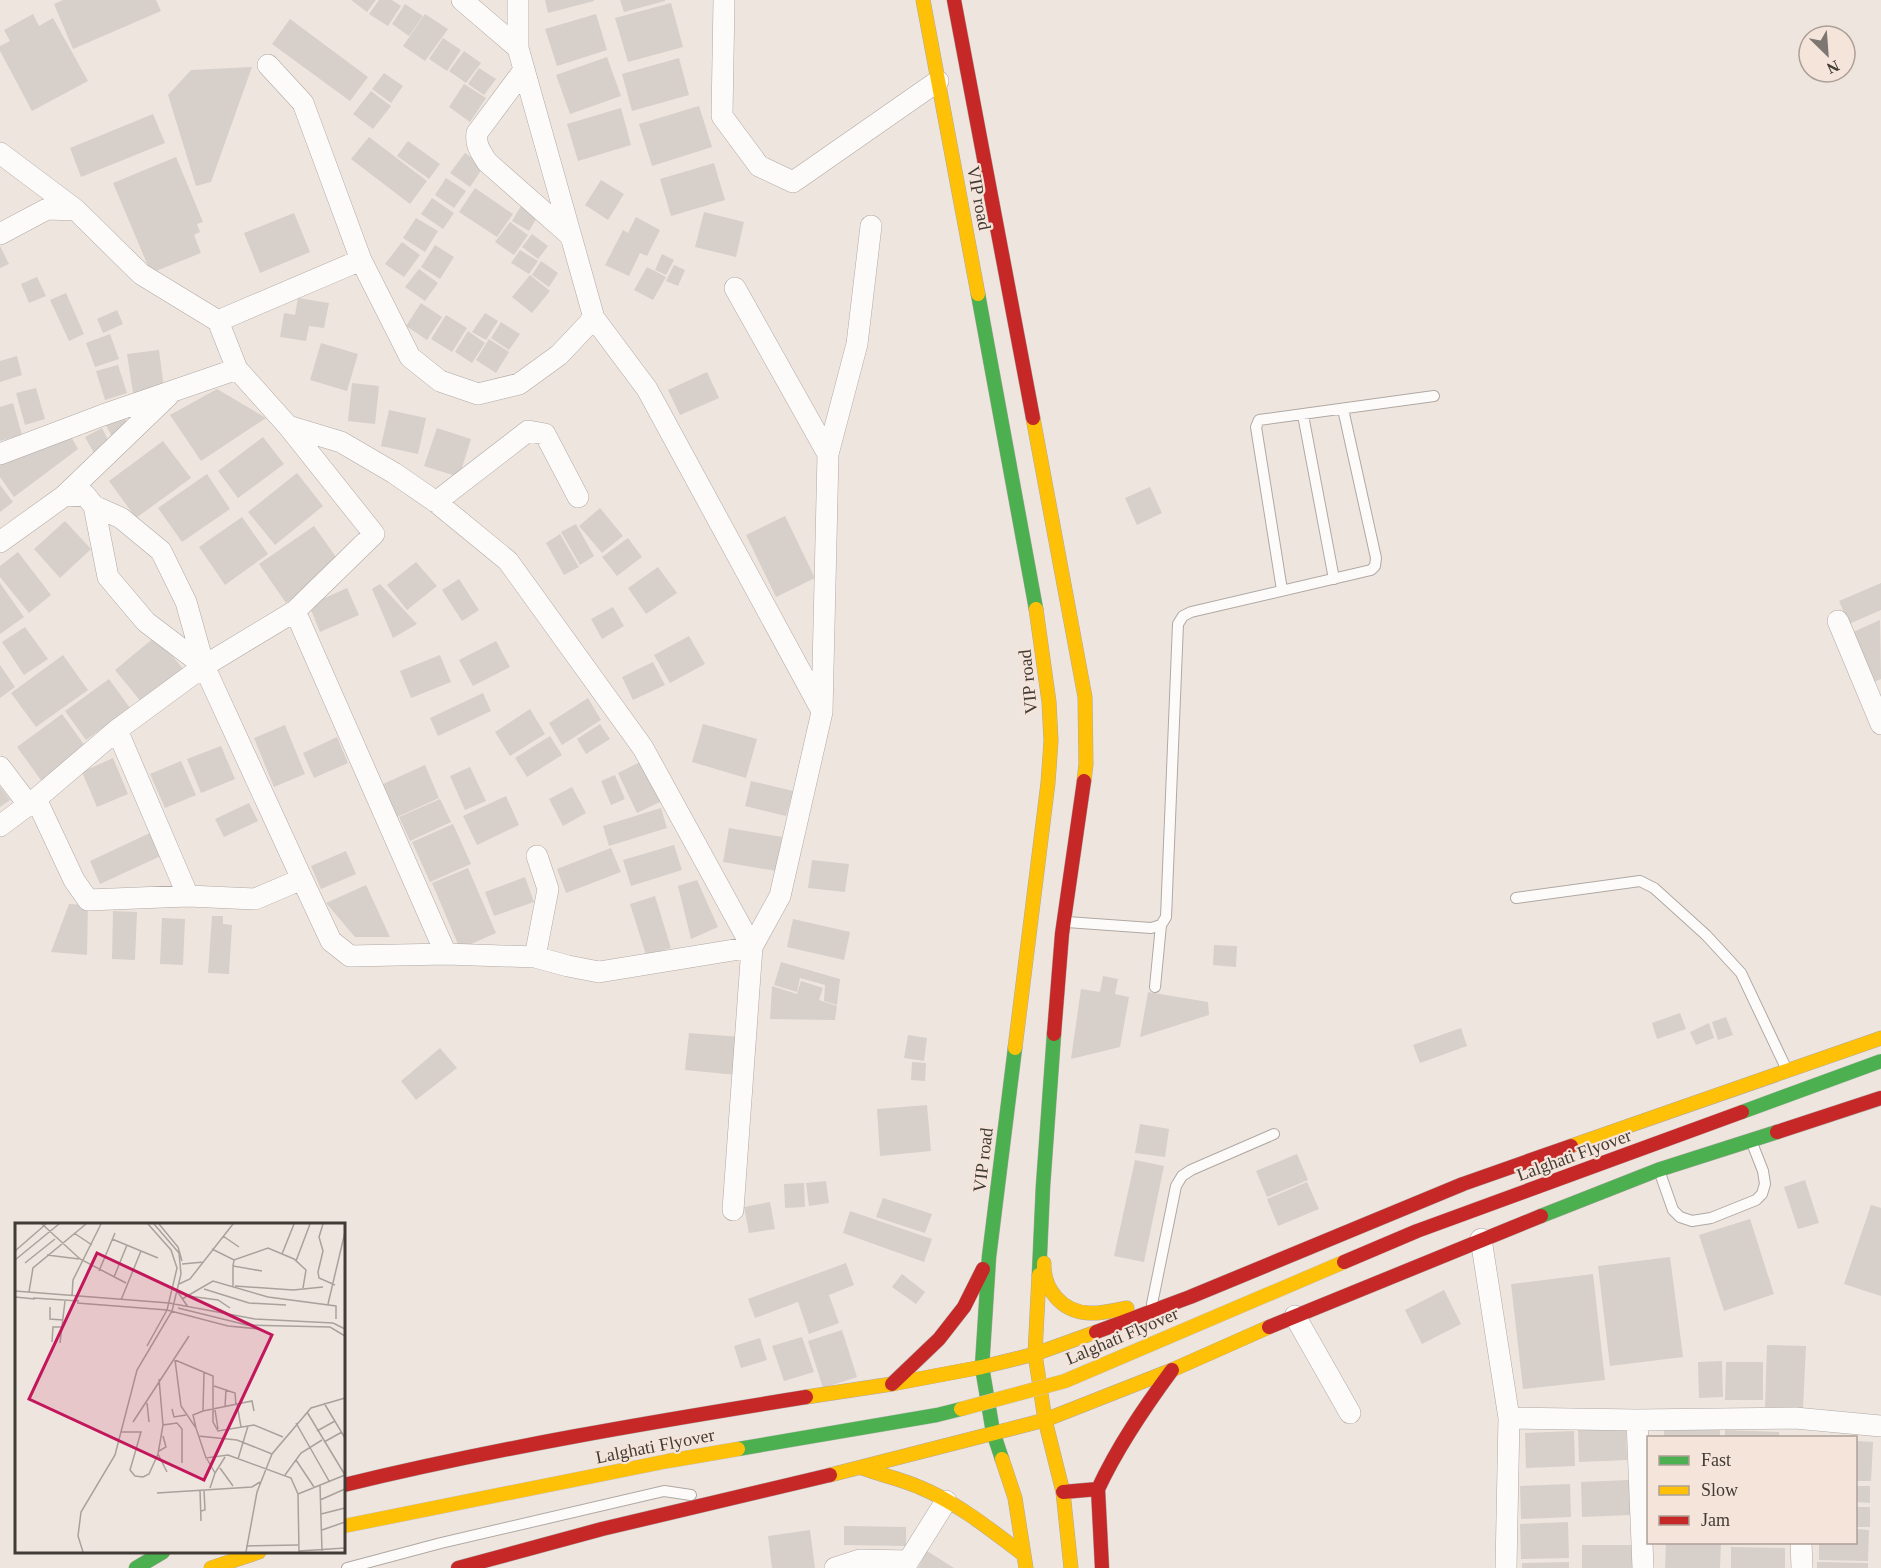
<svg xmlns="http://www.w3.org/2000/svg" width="1881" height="1568" font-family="'Times New Roman',serif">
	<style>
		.building { fill: #d6cfca }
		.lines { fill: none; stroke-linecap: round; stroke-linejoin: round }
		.lane-casing { stroke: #afa8a3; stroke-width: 12 }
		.street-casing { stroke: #afa8a3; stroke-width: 22 }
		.fast-casing { stroke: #afa8a3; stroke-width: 15 }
		.slow-casing { stroke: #afa8a3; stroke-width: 15 }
		.jam-casing { stroke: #afa8a3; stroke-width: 15 }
		.lane { stroke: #fdfbfa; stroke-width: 10 }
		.street { stroke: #fdfbfa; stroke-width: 21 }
		.fast { stroke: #4caf50; stroke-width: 14 }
		.slow { stroke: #ffc107; stroke-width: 14 }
		.jam { stroke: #c62828; stroke-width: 14 }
		.fast-bridge-casing { stroke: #c8c3c0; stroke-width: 15; stroke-linecap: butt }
		.slow-bridge-casing { stroke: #c8c3c0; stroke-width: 15; stroke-linecap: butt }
		.jam-bridge-casing { stroke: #c8c3c0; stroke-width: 15; stroke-linecap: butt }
		.fast-bridge { stroke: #4caf50; stroke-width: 14 }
		.slow-bridge { stroke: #ffc107; stroke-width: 14 }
		.jam-bridge { stroke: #c62828; stroke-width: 14 }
		.labels { text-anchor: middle; stroke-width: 4.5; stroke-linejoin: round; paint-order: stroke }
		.street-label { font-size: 18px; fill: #413b36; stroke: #f5e4d9 }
		.inset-road { fill: none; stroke: #a9a19b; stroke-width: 1.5 }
		.view { fill: #c2185b; fill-opacity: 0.15; stroke: #c2185b; stroke-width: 3 }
		.inset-edge { fill: none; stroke: #413b36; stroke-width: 3 }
	</style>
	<rect width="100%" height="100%" fill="#efe5df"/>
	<path class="building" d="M63 0H156L161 11 73 49 54 4Z
		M351 0H376L367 12Z
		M379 0H392L401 6 388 26 369 14Z
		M545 0H594V1L548 13Z
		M620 0H665V1L624 12Z
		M671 3 683 47 628 62 615 18Z
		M405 4 423 16 409 36 392 24Z
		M33 14 39 26 53 18 88 81 32 111 0 51V46L10 41 4 30Z
		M425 14 448 29 425 61 403 46Z
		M596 14 607 50 557 66 545 29Z
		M290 19 368 77 350 101 272 44Z
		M443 38 461 50 447 71 429 59Z
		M464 51 481 63 466 83 449 71Z
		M607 57 621 96 570 114 556 75Z
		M679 58 689 95 632 111 622 74Z
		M252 67 211 182 196 186 168 95 191 70Z
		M479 68 496 79 484 95 468 84Z
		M384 73 403 86 391 103 372 89Z
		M464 84 486 98 470 122 449 107Z
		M371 91 391 106 373 129 353 114Z
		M699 106 712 147 652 166 639 124Z
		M621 108 631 145 578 161 567 124Z
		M153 114 165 143 81 177 70 148Z
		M369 137 427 181 410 204 351 159Z
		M408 141 440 164 429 179 397 156Z
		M465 153 484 166 470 187 450 173Z
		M176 157 203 222 197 224 200 232 194 235 201 253 151 273 113 183Z
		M714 163 725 200 671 216 660 179Z
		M446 178 466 191 454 208 435 195Z
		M601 180 624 194 608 220 585 205Z
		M475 188 513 214 497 237 459 212Z
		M432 198 454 213 443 229 421 214Z
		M521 206 538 216 529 231 512 221Z
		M704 212 744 222 736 257 695 247Z
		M294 213 310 252 260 273 244 233Z
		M636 217 660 230 647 256 640 253 629 276 605 265 623 230 628 233Z
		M416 218 438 231 425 252 403 238Z
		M510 222 528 235 514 255 495 242Z
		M532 234 548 246 538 259 522 247Z
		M402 242 420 255 404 277 385 264Z
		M435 245 454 257 440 279 421 267Z
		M0 246 9 264 0 268Z
		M520 250 538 261 529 274 511 263Z
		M662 254 674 260 666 275 655 270Z
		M541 261 558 273 549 287 532 275Z
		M674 265 685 270 678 286 666 281Z
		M647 267 666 277 653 300 634 290Z
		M419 269 438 283 425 301 405 287Z
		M530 275 550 291 532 313 512 297Z
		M37 277 46 296 29 303 21 284Z
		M66 293 84 334 69 341 50 300Z
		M298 298 329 303 324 328 309 326 306 341 280 337 284 313 295 315Z
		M421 303 442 317 427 340 406 326Z
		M117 310 123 324 103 333 97 319Z
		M485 313 498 321 486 340 472 332Z
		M446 315 467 328 452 352 431 339Z
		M501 322 520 334 509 350 491 338Z
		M468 331 485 343 472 363 455 352Z
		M110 334 119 359 95 367 86 343Z
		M489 339 509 352 496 373 476 360Z
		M321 343 358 354 347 391 310 380Z
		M159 350 164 389 133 393 127 354Z
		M17 356 22 375 0 382V361Z
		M118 365 127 393 105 400 96 371Z
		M707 372 719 398 680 415 668 390Z
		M352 383 379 386 375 424 348 421Z
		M36 388 45 419 25 425 16 393Z
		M217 389 266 418 201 461 170 415Z
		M13 403 22 435 0 441V407Z
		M389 410 426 418 418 454 381 446Z
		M123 415 130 428 112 437 105 423Z
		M102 428 111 446 95 455 85 437Z
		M437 428 471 439 459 477 424 466Z
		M68 431 78 449 14 497 0 477V460Z
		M263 437 284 464 238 498 218 471Z
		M163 441 191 478 136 518 109 481Z
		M297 473 323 506 275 545 248 512Z
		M207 474 230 509 182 542 158 508Z
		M0 485 13 502 0 512Z
		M1150 487 1162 513 1137 525 1125 498Z
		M600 508 623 536 602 553 579 526Z
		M785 516 815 578 776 597 746 535Z
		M242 517 268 554 225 585 199 547Z
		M65 521 91 549 60 578 34 549Z
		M576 524 594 556 580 565 561 532Z
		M314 526 341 564 286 603 259 564Z
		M560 534 579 567 564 575 546 543Z
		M628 538 642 557 617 576 602 557Z
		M18 552 51 595 29 613 0 577V566Z
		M416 562 437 586 407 610 387 585Z
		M658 567 677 593 646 614 628 588Z
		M459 579 479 610 462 621 442 590Z
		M0 583 24 617 0 634Z
		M1881 583V610L1849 624 1839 601Z
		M380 584 417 624 393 638 372 589Z
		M347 588 359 615 320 632 309 605Z
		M613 607 624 626 602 639 591 619Z
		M1880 620 1881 679 1872 683 1851 633Z
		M25 627 48 659 24 675 2 642Z
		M156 636 188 675 147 709 115 670Z
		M689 636 705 664 670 683 654 655Z
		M496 641 510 667 473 686 459 660Z
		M63 655 88 690 36 727 11 693Z
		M440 655 451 682 411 698 400 671Z
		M653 662 665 685 633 700 622 677Z
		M0 665 15 687 0 698Z
		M109 679 130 708 86 740 65 711Z
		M483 693 491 711 438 736 430 718Z
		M588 698 601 720 562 745 549 723Z
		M530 709 545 734 510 756 495 732Z
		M62 714 88 750 43 783 17 747Z
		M600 724 610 739 586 754 577 739Z
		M703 724 757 739 746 778 692 762Z
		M285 725 305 774 274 787 254 738Z
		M550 736 562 755 527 777 515 758Z
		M337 737 348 763 314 778 303 753Z
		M221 746 235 779 201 793 187 759Z
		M113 758 128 794 97 807 82 772Z
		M644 760 664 800 637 813 618 773Z
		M181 761 196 795 165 808 150 774Z
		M425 765 439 798 397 817 383 784Z
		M470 767 486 801 465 810 450 776Z
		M615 775 625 799 611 805 601 781Z
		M751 781 793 791 786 816 745 806Z
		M0 786 10 800 0 807Z
		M572 787 586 813 563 826 549 799Z
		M506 796 519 825 477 845 463 816Z
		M440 799 451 822 410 841 399 817Z
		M249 803 258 821 224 837 215 819Z
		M661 808 667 828 609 846 603 826Z
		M453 824 471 864 430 882 412 842Z
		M729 828 782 837 776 871 723 862Z
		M152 832 163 855 100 884 90 861Z
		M674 845 682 870 631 886 623 860Z
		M611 848 621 872 566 893 557 869Z
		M346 851 356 874 321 889 311 866Z
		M812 860 849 864 845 892 808 888Z
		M468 868 496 933 460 949 432 883Z
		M525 877 534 902 494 916 485 892Z
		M697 880 718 927 691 939 678 886Z
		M366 885 390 937H355L326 903Z
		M655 896 671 948 646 955 630 904Z
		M69 904 88 905 87 955 51 952Z
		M113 911 137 912 135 960 112 959Z
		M212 916H223V924L232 925 229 974 208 973Z
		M162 918 185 919 183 965 160 964Z
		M793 919 850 932 844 960 787 947Z
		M1214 945 1237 946 1236 967 1213 965Z
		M781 962 840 979 837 1005 824 1001 825 985 800 978 797 992 774 985Z
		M1103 976 1118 979 1115 994 1129 997 1120 1047 1071 1059 1081 989 1100 992Z
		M801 981 823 988 819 1000 837 1006 835 1020 770 1019 772 986 797 994Z
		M1148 992 1208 1002 1209 1015 1140 1037Z
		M1680 1013 1686 1029 1657 1039 1652 1023Z
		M1726 1017 1733 1035 1718 1040 1712 1022Z
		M1709 1023 1714 1038 1696 1045 1690 1032Z
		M1461 1028 1467 1046 1420 1063 1413 1045Z
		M689 1033 740 1037 737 1075 685 1070Z
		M908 1035 927 1038 924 1061 904 1058Z
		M440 1048 457 1068 416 1100 401 1081Z
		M912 1062 926 1063 925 1081 911 1080Z
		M927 1105 931 1151 880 1156 877 1109Z
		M1140 1124 1169 1129 1165 1157 1135 1153Z
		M1297 1154 1308 1180 1267 1197 1256 1171Z
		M1135 1160 1164 1166 1144 1262 1114 1256Z
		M1805 1180 1819 1223 1798 1229 1784 1187Z
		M826 1181 829 1203 809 1206 806 1183Z
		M1307 1182 1319 1209 1278 1226 1267 1199Z
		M804 1183 805 1207 785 1208 784 1184Z
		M883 1198 932 1214 925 1233 876 1217Z
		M770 1202 775 1229 749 1233 744 1207Z
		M1871 1205 1881 1208V1296L1844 1284Z
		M850 1211 932 1239 924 1262 843 1233Z
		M1750 1219 1774 1294 1724 1311 1699 1235Z
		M1670 1257 1683 1357 1610 1366 1598 1266Z
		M846 1263 854 1285 829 1295 839 1323 809 1334 798 1302 755 1318 748 1299Z
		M902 1274 925 1292 916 1304 892 1287Z
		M1593 1274 1605 1380 1523 1389 1511 1284Z
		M1444 1290 1461 1324 1422 1344 1405 1310Z
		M842 1330 857 1377 823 1388 808 1341Z
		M802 1337 814 1372 784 1381 772 1346Z
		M760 1338 767 1360 741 1368 734 1346Z
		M1767 1345 1806 1346 1803 1408 1765 1407Z
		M1722 1361 1723 1397 1699 1398 1698 1362Z
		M1726 1362H1763V1400H1725Z
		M1626 1426 1627 1460 1579 1462 1578 1429Z
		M1664 1426 1720 1428V1437H1664Z
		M1725 1430 1779 1432V1437H1725Z
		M1574 1431 1575 1466 1526 1468 1525 1433Z
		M1856 1441 1873 1442 1871 1481H1856Z
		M1629 1480 1630 1515 1582 1517 1581 1482Z
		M1570 1484 1571 1517 1521 1519 1520 1486Z
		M1856 1486H1870V1503L1856 1502Z
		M1856 1507H1870V1527H1856Z
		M1568 1522 1569 1558 1521 1559 1520 1524Z
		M844 1526 906 1527V1546L844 1545Z
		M1856 1529 1869 1530 1868 1561 1819 1560V1542H1856Z
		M810 1530 815 1568H772L768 1536Z
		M1666 1542H1721L1720 1568H1665Z
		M1582 1545H1640V1568H1582Z
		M1731 1547 1785 1548V1568H1731Z
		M927 1551 954 1568H918Z
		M1569 1562V1568H1522V1563Z
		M1817 1562 1868 1563V1568H1817Z"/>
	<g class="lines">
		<g class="lane-casing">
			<path id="lane" d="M1303 415 1334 579
				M1282 590 1256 427 1259 420 1434 396
				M1516 898 1640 881 1654 888 1706 935 1741 973 1786 1068
				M1067 922 1151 928 1161 925 1166 917 1178 624 1183 616 1191 612 1371 570 1375 566 1376 558 1343 409
				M1155 987 1161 925
				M1660 1173 1673 1210 1680 1217 1692 1221 1711 1218 1756 1200 1762 1194 1765 1184 1763 1171 1752 1143
				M1152 1304 1176 1186 1182 1176 1191 1170 1274 1134
				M347 1568 441 1543 664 1491 691 1495"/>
		</g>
		<g class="street-casing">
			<path id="street" d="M462 0 518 48
				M724 0 722 116 759 166 793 182 938 81
				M268 65 303 103 361 260 410 357 440 381 478 394 519 384 559 355 594 318 518 48V0
				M524 70 477 133C475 145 481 152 487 162L571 236
				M0 153 76 210
				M0 234 47 209 76 210 141 274 218 321 237 369 288 426 341 442 394 473 436 502 508 561 643 748 752 947 599 972 568 966 535 957 446 954 350 956 331 941 302 879 204 666 186 602 161 551 121 518 94 506 85 495 64 496 0 542
				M735 288 828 454
				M594 318 647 389 822 711
				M218 321 361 260
				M0 454 103 415 237 369
				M64 496 169 395
				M436 502 528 431 545 434 578 497
				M94 506 108 577 146 622 204 666
				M295 611 446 954
				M1838 621 1881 724
				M117 730 188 896
				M0 767 28 804
				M36 799 74 880 88 900 188 896 255 899 302 879
				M0 826 36 799 117 730 204 666 295 611 374 534 288 426
				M535 957 548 889 537 856
				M733 1210 752 947 780 896 822 712 828 454 857 344 871 226
				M1481 1239 1509 1418 1506 1568
				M1295 1316 1350 1413
				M1509 1418 1637 1420 1795 1418 1881 1426
				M1637 1420 1643 1568
				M1801 1542 1802 1568
				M835 1568 860 1560 908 1561
				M904 1568 946 1501"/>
		</g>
		<g class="fast-casing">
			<path id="fast" d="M978 294 1036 609
				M1541 1216 1658 1170 1777 1132
				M1039 1275 1043 1186 1054 1034
				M1002 1459 993 1432 982 1367 989 1257 1015 1048
				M136 1568 163 1552"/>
		</g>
		<g class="slow-casing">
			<path id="slow" d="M923 0 978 294
				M1033 418 1085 697 1086 764 1084 781
				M1015 1048 1048 783 1051 741 1049 702 1036 609
				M1571 1146 1881 1038
				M1044 1263C1043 1289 1062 1312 1089 1313 1102 1314 1115 1310 1127 1308
				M1039 1275 1035 1354 1045 1420 1063 1492 1071 1568
				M806 1397 892 1384 982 1367 1035 1354 1096 1332
				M1002 1459 1015 1498 1026 1568
				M862 1468C881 1475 901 1479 919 1487 958 1503 991 1530 1024 1555
				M830 1475 1045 1420 1172 1370 1269 1327
				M211 1568 259 1552"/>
		</g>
		<g class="jam-casing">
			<path id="jam" d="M954 0 1033 418
				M1054 1034 1062 934 1084 781
				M1777 1132 1881 1098
				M1269 1327 1541 1216
				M1096 1332 1190 1297 1463 1184 1571 1146
				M892 1384 939 1339 964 1307 983 1269
				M344 1485C496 1448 651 1422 806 1397
				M1098 1489 1102 1568
				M1063 1492 1098 1489C1118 1446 1144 1408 1172 1370
				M458 1568 602 1529 830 1475"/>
		</g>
		<use href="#lane" class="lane"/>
		<use href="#street" class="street"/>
		<use href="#fast" class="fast"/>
		<use href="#slow" class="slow"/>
		<use href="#jam" class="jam"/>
		<g class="fast-bridge-casing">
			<path id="fast-bridge" d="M1742 1112 1881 1061
				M738 1449 937 1415 961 1409"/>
		</g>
		<g class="slow-bridge-casing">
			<path id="slow-bridge" d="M961 1409 1065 1381 1344 1262
				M344 1526 668 1461 738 1449"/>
		</g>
		<g class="jam-bridge-casing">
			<path id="jam-bridge" d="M1344 1262 1417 1231 1742 1112"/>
		</g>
		<use href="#fast-bridge" class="fast-bridge"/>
		<use href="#slow-bridge" class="slow-bridge"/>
		<use href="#jam-bridge" class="jam-bridge"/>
	</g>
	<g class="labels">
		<g class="street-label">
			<text transform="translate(979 198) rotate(79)" y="6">VIP road</text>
			<text transform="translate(1028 682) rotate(-96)" y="6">VIP road</text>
			<text transform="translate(1574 1155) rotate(-20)" y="6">Lalghati Flyover</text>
			<text transform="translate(983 1160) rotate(-83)" y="6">VIP road</text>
			<text transform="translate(1122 1336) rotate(-23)" y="6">Lalghati Flyover</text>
			<text transform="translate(655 1446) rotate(-11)" y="6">Lalghati Flyover</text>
		</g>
	</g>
	<g transform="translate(15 1223)">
		<rect width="330" height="330" fill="#efe5df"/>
		<path class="inset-road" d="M27 1 65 36 111 60M144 1 163 24 167 38M308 1 304 14 308 28 303 49 304 55 320 62M59 10 77 22M208 13 224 24M97 16 143 35M197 26 219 37 253 25 279 36 291 47 288 65M0 28 31 1M267 31 279 1M32 32 64 36M0 37 44 1M219 37 218 43 247 48M281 38 295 1M10 40 40 16M167 41 189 39M84 48 100 10M99 54 112 22M164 61 175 56 218 1M218 63V43M220 63 278 67 308 64M189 66 234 80 271 82M0 68 154 80 240 96 318 100 330 106M162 68 173 84M14 69 18 45 71 1M57 73 58 57 86 1M173 73 203 77 215 85M0 74 20 76M18 75 64 78M167 76 198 58 253 74 321 83V96M106 77 126 28M62 80 152 87 213 103 245 106M313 81 330 9M35 84V96L48 97M163 85 232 102 315 104 330 113M37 119 38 104H46M45 120 50 78M132 123 152 87 162 45 156 27 133 1M144 156 148 202M199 163 220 170 221 182M132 180 134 199M309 180 330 215M222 181 226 204M210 184 211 166M157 186 159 194 171 192M200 187 203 206M188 188 189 149M292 189 330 252M118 199 174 113M281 200 314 258M181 205 178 192 188 188 237 178 239 188M302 208 320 198M106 209H126L115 247 120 253 128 254 134 251 143 231 148 202 162 200 167 206V240M183 213 222 217 257 231M268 214 239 202 203 208 198 199V153L160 137 166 183 181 205 191 235 213 232 276 255 283 271 284 329M309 219 327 209M144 228 151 224 148 213M143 231 152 249M192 236 200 250 195 265M223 236 233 203M281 237 299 264M205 245 218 263M200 250 210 234M270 252 286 230 307 217M305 262 307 328M185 267 186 298M142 270 237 264 245 259M283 271 330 252M305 277 330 266M186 288 190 287 189 267M306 291 330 285M307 307 330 299M231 323 283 322M284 328 330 325M68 329 63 313 66 289 100 232 122 147 157 88 166 51 164 30 139 1M231 329 242 269 257 231 296 185 330 175"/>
		<path class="view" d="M82 30 257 112 189 257 14 176Z"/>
		<rect width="330" height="330" class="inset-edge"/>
	</g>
	<rect x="1647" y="1436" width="210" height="108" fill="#f5e4d9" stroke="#ada098" stroke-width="1.5"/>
	<rect x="1659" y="1456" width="30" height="9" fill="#4caf50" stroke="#ada098" stroke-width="1.5"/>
	<text x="1701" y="1466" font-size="18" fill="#413b36">Fast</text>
	<rect x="1659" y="1486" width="30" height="9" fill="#ffc107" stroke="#ada098" stroke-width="1.5"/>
	<text x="1701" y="1496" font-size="18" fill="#413b36">Slow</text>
	<rect x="1659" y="1516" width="30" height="9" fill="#c62828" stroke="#ada098" stroke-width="1.5"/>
	<text x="1701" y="1526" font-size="18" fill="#413b36">Jam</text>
	<g transform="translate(1827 54) rotate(155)"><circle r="28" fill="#f5e4d9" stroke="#ada098" stroke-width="1.5"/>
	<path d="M0-4.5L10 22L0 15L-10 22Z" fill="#7e7671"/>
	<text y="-9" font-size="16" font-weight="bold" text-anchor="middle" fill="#413b36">N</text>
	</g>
</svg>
